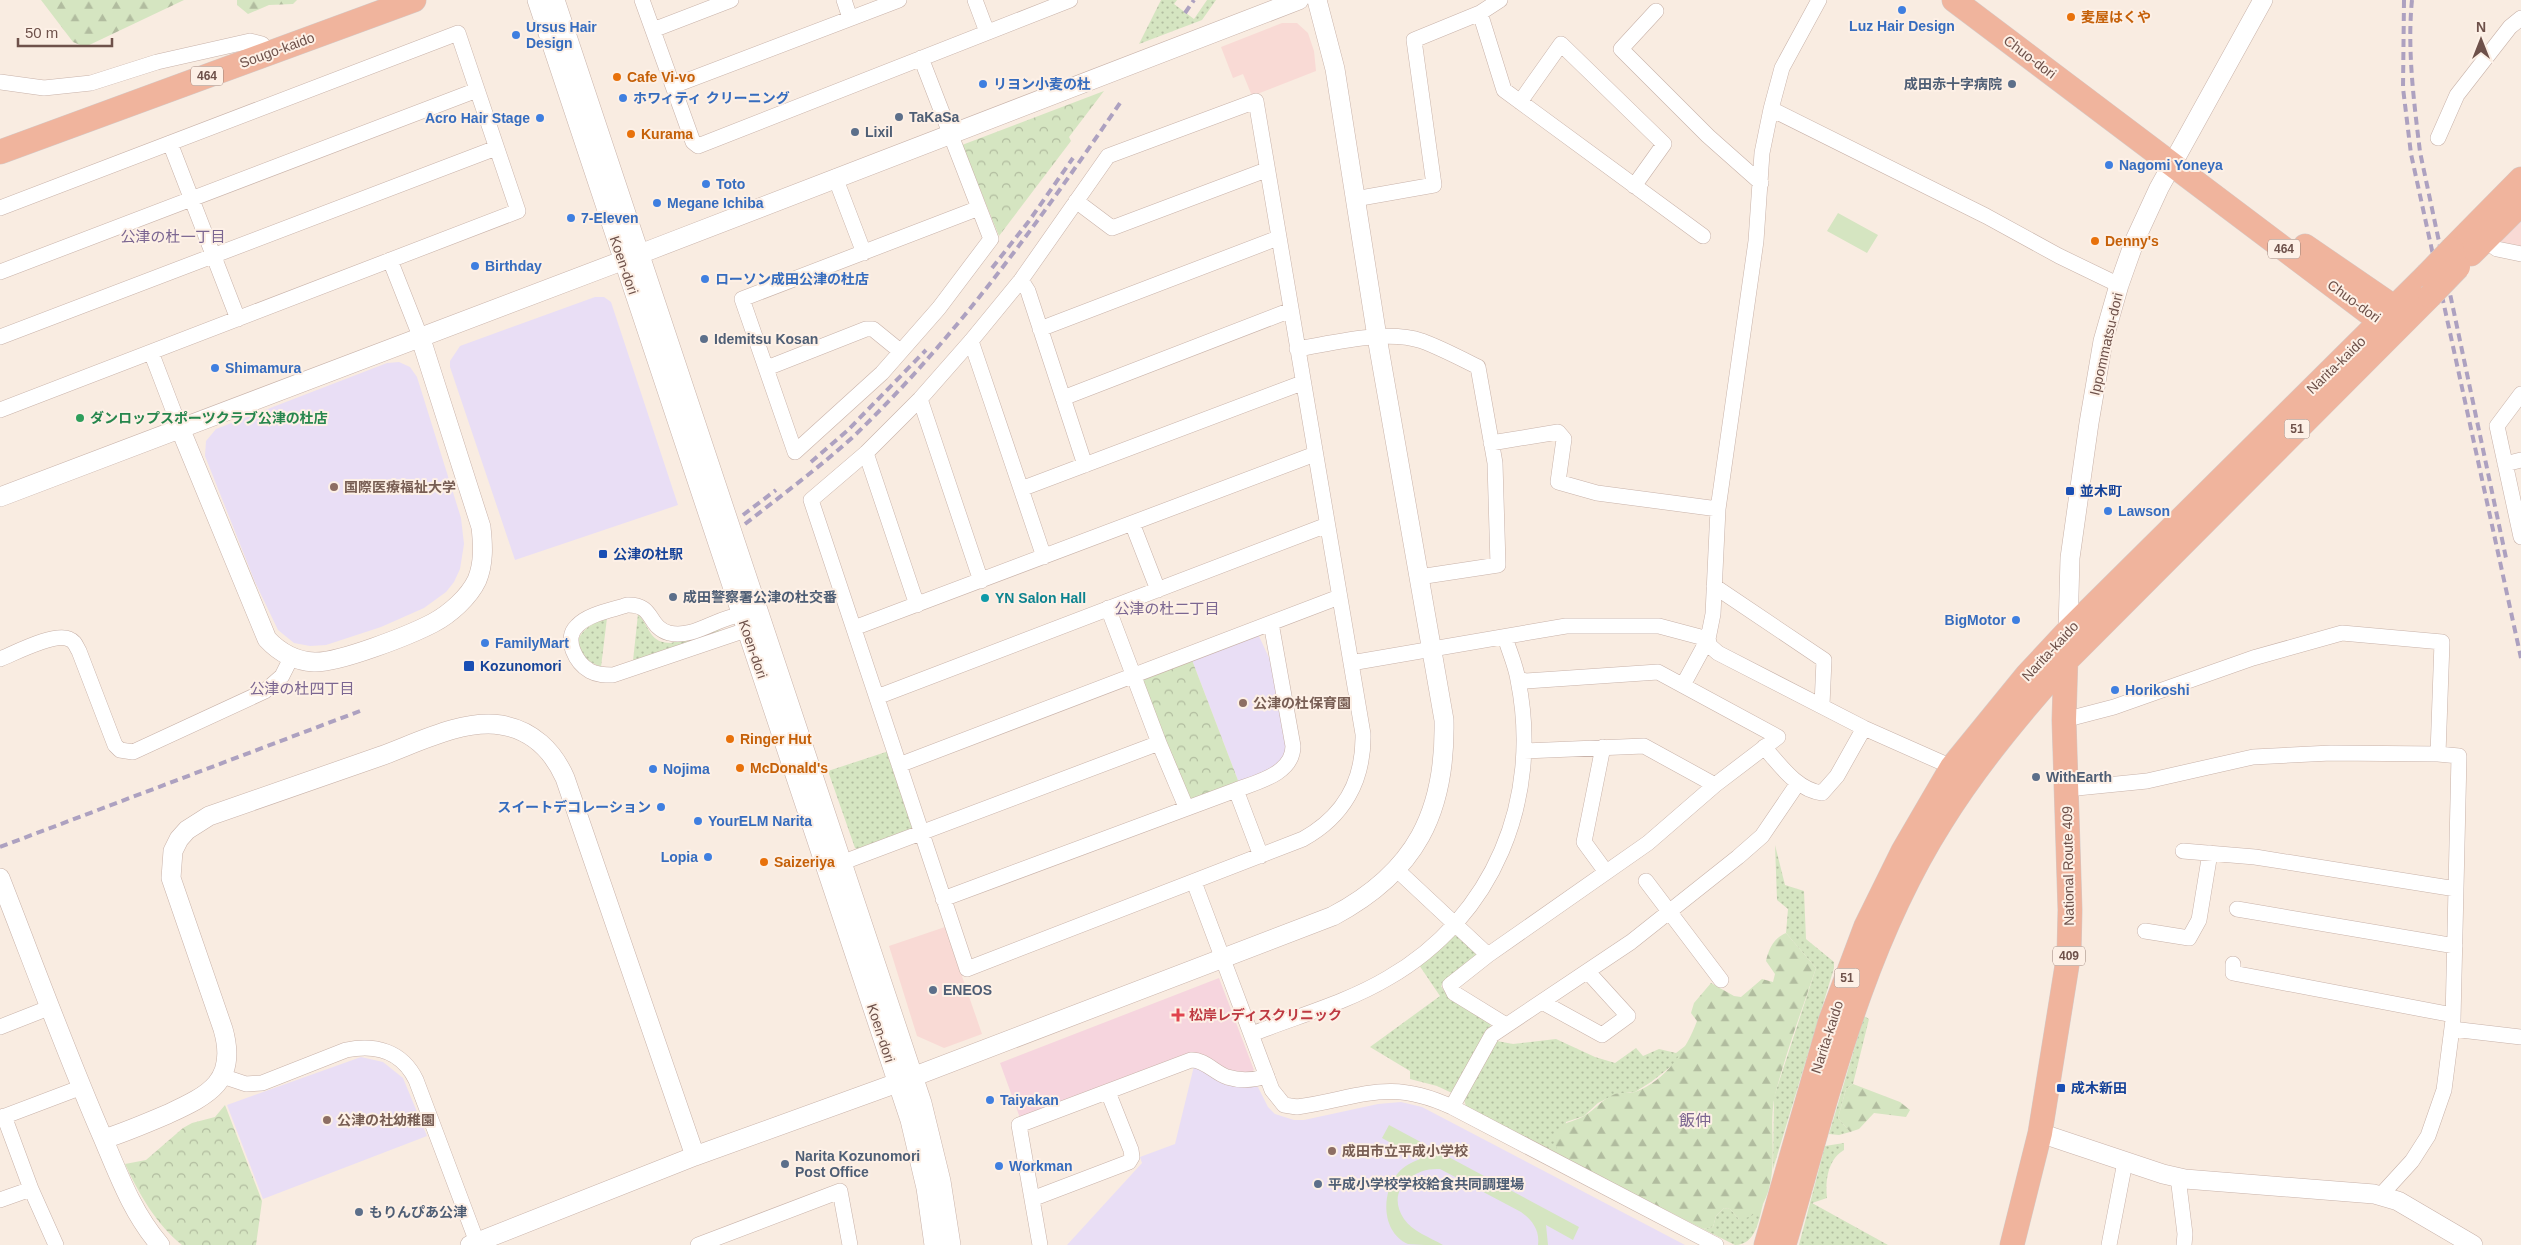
<svg xmlns="http://www.w3.org/2000/svg" width="2521" height="1245" font-family="Arial,'Noto Sans JP',sans-serif">
	<style>
		.commercial { fill: #f9dad5 }
		.education { fill: #e9def5 }
		.medical { fill: #f6d5de }
		.grass { fill: url(#grass-dots) }
		.forest { fill: url(#forest-firs) }
		.park { fill: url(#park-crowns) }
		.garden { fill: #d5e5c1 }
		.lines { fill: none; stroke-linecap: round; stroke-linejoin: round }
		.minor-casing { stroke: #c8b2a9; stroke-width: 16 }
		.tertiary-casing { stroke: #c8b2a9; stroke-width: 20 }
		.trunk-casing { stroke: #d4cbc9; stroke-width: 25 }
		.minor { stroke: #fff; stroke-width: 15 }
		.tertiary { stroke: #fff; stroke-width: 19 }
		.trunk { stroke: #f0b49d; stroke-width: 24 }
		.rail { stroke: #ada1c0; stroke-width: 4; stroke-dasharray: 8 5; stroke-linecap: butt }
		.trunk-bridge-casing { stroke: #d4cbc9; stroke-width: 25; stroke-linecap: butt }
		.trunk-bridge { stroke: #f0b49d; stroke-width: 24 }
		.shop-dot { fill: #3f7fe0; stroke: #fdf0e6; stroke-width: 2 }
		.food-dot { fill: #e8710a; stroke: #fdf0e6; stroke-width: 2 }
		.service-dot { fill: #5c6f8a; stroke: #fdf0e6; stroke-width: 2 }
		.leisure-dot { fill: #2e9e5b; stroke: #fdf0e6; stroke-width: 2 }
		.education-dot { fill: #8d6e63; stroke: #fdf0e6; stroke-width: 2 }
		.transit-dot { fill: #1a4fb4; stroke: #fdf0e6; stroke-width: 2 }
		.culture-dot { fill: #0f9aa8; stroke: #fdf0e6; stroke-width: 2 }
		.health-dot { fill: #e0444e; stroke: #fdf0e6; stroke-width: 2 }
		.labels { text-anchor: middle; stroke-width: 4; stroke-linejoin: round; paint-order: stroke }
		.shield { fill: #fdf0e6; stroke: #998179; stroke-width: 1 }
		.shield-label { font-size: 12px; font-weight: bold; fill: #6e514a }
		.food-label { font-size: 14px; font-weight: bold; fill: #c56008; stroke: #fdf0e6; text-anchor: start }
		.shop-label { font-size: 14px; font-weight: bold; fill: #366cbe; stroke: #fdf0e6; text-anchor: start }
		.street-label { font-size: 14px; fill: #6e514a; stroke: #fdf0e6 }
		.service-label { font-size: 14px; font-weight: bold; fill: #4e5e75; stroke: #fdf0e6; text-anchor: start }
		.leisure-label { font-size: 14px; font-weight: bold; fill: #27864d; stroke: #fdf0e6; text-anchor: start }
		.education-label { font-size: 14px; font-weight: bold; fill: #785e54; stroke: #fdf0e6; text-anchor: start }
		.transit-label { font-size: 14px; font-weight: bold; fill: #164399; stroke: #fdf0e6; text-anchor: start }
		.culture-label { font-size: 14px; font-weight: bold; fill: #0d838f; stroke: #fdf0e6; text-anchor: start }
		.health-label { font-size: 14px; font-weight: bold; fill: #be3a42; stroke: #fdf0e6; text-anchor: start }
		.neighbourhood-label { font-size: 15px; fill: #7b6691; stroke: #fdf0e6 }
		.quarter-label { font-size: 16px; fill: #7b6691; stroke: #fdf0e6 }
	</style>
	<defs>
		<pattern id="grass-dots" width="8" height="8" patternUnits="userSpaceOnUse" patternTransform="scale(1.25)"><rect width="8" height="8" fill="#d5e5c1"/><path d="M2 2h.1M6 6h.1" fill="none" stroke="#b1bc9f" stroke-width="1.8" stroke-linecap="round"/></pattern>
		<pattern id="forest-firs" width="22" height="20" patternUnits="userSpaceOnUse" patternTransform="scale(1.25)"><rect width="22" height="20" fill="#d5e5c1"/><path d="M5 1l3.5 6h-7zM16 11l3.5 6h-7z" fill="#b1bc9f"/></pattern>
		<pattern id="park-crowns" width="20" height="18" patternUnits="userSpaceOnUse" patternTransform="scale(1.25)"><rect width="20" height="18" fill="#d5e5c1"/><path d="M2 6a3 3 0 1 1 6 0M12 15a3 3 0 1 1 6 0" fill="none" stroke="#b1bc9f"/></pattern>
	</defs>
	<rect width="100%" height="100%" fill="#f9ece1"/>
	<path class="commercial" d="M1282 23H1297L1308 33 1314 51 1316 71 1252 96 1243 74 1233 78 1221 47Z
		M2521 217V250L2501 245 2500 239Z
		M945 927 982 1034 944 1048 917 1036 889 946Z"/>
	<path class="education" d="M595 297H604L611 302 678 505 515 560 450 367V361L460 346Z
		M399 362 410 367 417 377 461 518 464 544 460 569 454 582 446 592 424 608 381 627 326 645 310 646 294 643 278 630 255 582 205 456 206 441 216 429 387 363Z
		M1258 634 1270 660 1286 745V753L1275 769 1239 783 1192 660Z
		M361 1057 383 1062 403 1078 427 1136 263 1199 227 1105Z
		M1194 1066 1224 1083 1258 1087 1268 1107 1275 1114 1294 1120H1304L1378 1104 1401 1102 1422 1107 1685 1245H1067L1142 1163 1140 1157 1175 1144Z"/>
	<path class="medical" d="M1219 978 1254 1070 1249 1073 1229 1072 1194 1052 1020 1118 1000 1063Z"/>
	<path class="grass" d="M1161 0H1177L1174 4 1194 19 1207 0H1216L1202 20 1139 44Z
		M638 614C651 628 649 643 671 643L717 629 720 631 633 661Z
		M607 618 601 667C565 652 574 629 607 618Z
		M889 751 914 825 911 830 860 851 855 848 828 771Z
		M1775 845 1785 885 1804 891 1806 939 1834 962V968L1773 1169 1774 1097 1816 968 1786 933 1788 909 1777 900Z
		M1453 936H1459L1476 952V959L1441 986 1447 995 1490 1022 1491 1029 1452 1093 1437 1086 1410 1079V1071L1370 1047 1440 996 1419 965Z
		M1864 1016 1869 1019 1853 1084 1846 1089 1838 1118 1850 1132 1839 1135 1829 1134Z
		M1556 1039 1595 1057 1615 1063 1636 1048 1643 1056 1659 1049 1676 1053 1689 1043 1674 1064 1651 1082 1635 1092 1616 1094 1598 1103 1584 1116 1566 1122 1560 1156 1466 1106 1464 1100 1497 1041 1513 1044Z
		M1844 1143V1150C1828 1159 1825 1181 1827 1198L1812 1203 1888 1245H1799L1825 1146Z
		M1763 1204C1759 1219 1756 1245 1735 1245L1703 1229 1713 1227 1716 1216 1724 1208 1730 1209 1739 1219 1756 1211Z"/>
	<path class="forest" d="M41 0H184L85 47 73 42Z
		M237 0H297L293 4 269 5 248 14 237 5Z
		M1786 933 1816 968C1802 1010 1786 1052 1775 1095 1767 1129 1781 1170 1763 1204 1759 1213 1748 1219 1739 1219L1730 1209 1724 1208 1716 1216 1713 1227 1703 1229 1560 1156 1554 1142C1563 1118 1565 1126 1584 1116 1595 1110 1602 1099 1615 1094 1621 1092 1628 1094 1635 1092 1666 1081 1686 1050 1697 1021L1691 1013 1694 1003 1711 983 1734 996 1741 997 1762 979 1773 982 1775 974 1766 961C1769 948 1774 938 1786 933Z
		M1853 1084 1900 1102 1910 1110 1906 1117 1874 1113 1859 1129 1850 1132 1838 1118 1846 1089Z"/>
	<path class="park" d="M1104 91 1069 137 1071 141 999 236 962 145Z
		M1192 660 1239 783 1192 801 1185 796 1140 679Z
		M225 1105 262 1201 256 1245H182C156 1224 139 1194 125 1164L146 1160 183 1128 192 1123 215 1117Z"/>
	<path class="garden" d="M1838 213 1878 235 1867 253 1827 231Z
		M1389 1125 1579 1227 1573 1240 1546 1225 1548 1245H1538C1540 1230 1532 1220 1521 1212L1440 1169C1412 1167 1385 1191 1404 1219 1412 1231 1431 1238 1443 1245 1434 1245 1417 1245 1408 1244 1381 1232 1381 1193 1398 1173 1404 1166 1412 1162 1420 1159L1382 1138Z"/>
	<g class="lines">
		<g class="minor-casing">
			<path id="minor" d="M642 0 693 142 698 146 1070 0
				M844 0 850 18
				M975 0 987 32
				M1656 11 1621 49 1708 136 1761 183
				M1480 13 1504 90 1703 236
				M653 30 731 0
				M921 58 991 239 939 308 882 373 795 452 742 299 979 208
				M0 82 44 88 91 83 157 62 250 41 262 44 268 53
				M673 86 899 0
				M1256 101 1363 734C1364 781 1343 817 1303 839L967 969 811 500 866 453 920 399 971 341 1021 280 1108 156Z
				M1520 102 1561 44 1664 144 1634 186
				M1771 109 1986 216 2059 256 2119 285
				M2438 138 2457 95 2510 27 2521 18
				M170 143 238 319
				M835 177 864 253
				M1355 199 1434 185 1414 40 1480 13 1500 0
				M1076 201 1112 228 1266 170
				M0 208 458 33 518 211 0 410
				M2484 240 2497 249 2521 254
				M390 260 420 336
				M0 272 477 90
				M1021 280 1028 291 1085 465
				M1040 329 1278 238
				M0 337 496 148
				M971 341 1044 557
				M1297 349C1334 343 1386 329 1422 341 1441 348 1460 358 1478 367L1495 463 1498 565 1419 577
				M151 352 180 428
				M767 368 866 329H873L900 351
				M2521 394 2497 426 2521 537
				M1063 398 1291 310
				M920 399 981 581
				M1491 443 1558 432 1564 439 1558 482 1597 493 1718 509
				M866 453 917 605
				M2505 464 2521 460
				M1021 489 1302 383
				M1132 523 1158 590
				M1714 586 1824 660 1822 705
				M627 605C655 604 647 627 669 633 694 639 717 617 741 615 747 614 754 616 760 617L746 630 613 675C605 675 597 675 590 671 576 663 563 639 577 626 588 614 612 610 627 605Z
				M1108 608 1159 743 1186 807
				M854 628 1315 454
				M0 659C15 653 55 632 69 639 75 641 76 646 79 651L115 745 120 750 133 752 265 691 282 676 291 658
				M1351 663 1566 626H1659L1708 639 1710 646 1718 653 1864 728 1952 767
				M1683 685 1708 639 1713 614 1718 509 1756 241 1762 153 1771 109 1782 68 1819 0
				M877 697 1327 525
				M2064 720 2114 707 2253 658 2342 633 2442 642 2438 754
				M1603 747 1584 842 1606 872
				M1764 747C1780 765 1797 790 1822 793L1837 776 1864 728
				M1524 751 1644 746 1715 785
				M899 765 1339 597
				M2067 789 2147 781 2253 757 2331 753 2438 754 2459 756 2453 1020 2444 1090 2428 1136 2412 1161 2380 1196
				M1236 790 1261 856
				M2183 851 2255 857 2456 889
				M841 863 1159 743
				M1396 869 1488 955
				M1646 881 1721 980
				M1194 882 1272 1090 1284 1105 1297 1107C1360 1098 1388 1077 1452 1107L1716 1245
				M943 899 1236 790C1257 782 1293 774 1293 746L1271 623
				M2237 909 2455 946
				M2145 931 2189 938 2199 920 2210 853
				M2233 964V973L2453 1015
				M1542 1002 1602 1035 1628 1016 1588 972
				M1506 1025 1454 993 1450 985 1488 955 1648 843 1715 785 1778 737 1658 672 1526 681 1518 679
				M0 1027 51 1007
				M2452 1029 2521 1037
				M1252 1034C1297 1016 1346 1003 1388 978 1494 917 1542 799 1518 680 1516 666 1509 651 1505 637
				M222 1076 246 1084 262 1083 346 1050C375 1044 402 1051 416 1080L478 1245
				M1452 1107 1492 1035 1631 942 1738 857 1762 836 1798 783
				M4 1116 31 1189 56 1245
				M0 1118 82 1087
				M2178 1177 2185 1234 2184 1245
				M1032 1199 1129 1162 1132 1157 1131 1150 1108 1092
				M0 1200 31 1189
				M698 1245 840 1191 850 1245
				M1040 1245 1019 1125 1191 1060C1204 1059 1215 1073 1227 1077 1240 1081 1255 1080 1267 1076
				M2109 1245 2125 1162"/>
		</g>
		<g class="tertiary-casing">
			<path id="tertiary" d="M537 0 910 1120 926 1188 934 1245
				M555 0 922 1103 941 1181 951 1245
				M180 428 267 639C280 653 295 661 314 662 339 663 410 635 433 623 450 614 469 597 477 580 484 563 483 545 481 527L420 336
				M0 497 640 254 1299 0
				M2068 631 2070 558 2089 423 2103 341 2119 285 2135 240 2159 188 2263 0
				M0 878C34 965 66 1053 103 1138 119 1176 133 1214 160 1245
				M2040 1133 2163 1174 2185 1179 2374 1194 2398 1201 2473 1245
				M104 1139C126 1132 147 1123 168 1114 209 1095 238 1081 223 1029L171 878 173 851 179 839 187 830 209 816C267 796 324 776 381 756 417 743 462 719 501 725 532 730 553 751 565 778L695 1156
				M470 1245 695 1156 897 1083 1333 916C1416 872 1446 812 1444 720L1377 337 1335 69 1317 0"/>
		</g>
		<g class="trunk-casing">
			<path id="trunk" d="M1954 0 2381 322 2394 324
				M0 152 414 0
				M2305 246 2394 307 2400 322
				M2452 249 2521 179
				M2471 254 2521 204
				M1766 1245 1830 1022 1866 926 1903 851 1952 767 2027 675 2068 631 2427 275
				M1784 1245C1826 1102 1860 950 1941 822 1977 764 2021 712 2066 661L2430 296
				M2012 1245 2040 1133 2069 953 2070 910 2064 720 2066 655"/>
		</g>
		<use href="#minor" class="minor"/>
		<use href="#tertiary" class="tertiary"/>
		<use href="#trunk" class="trunk"/>
		<path class="rail" d="M2404 0 2403 88 2411 154 2521 658
			M2412 0C2407 50 2414 102 2420 152L2506 558
			M1185 13 1194 0
			M992 268 1029 221 1073 158
			M811 462 847 431 926 350
			M743 515 776 490
			M745 524C782 495 820 467 854 436 957 337 1040 220 1120 103
			M0 847 360 711"/>
		<g class="trunk-bridge-casing">
			<path id="trunk-bridge" d="M2427 275 2452 249
				M2430 296 2458 267"/>
		</g>
		<use href="#trunk-bridge" class="trunk-bridge"/>
	</g>
	<g class="shop-dot">
		<circle cx="1902" cy="10" r="5"/>
		<circle cx="516" cy="35" r="5"/>
		<circle cx="983" cy="84" r="5"/>
		<circle cx="623" cy="98" r="5"/>
		<circle cx="540" cy="118" r="5"/>
		<circle cx="2109" cy="165" r="5"/>
		<circle cx="706" cy="184" r="5"/>
		<circle cx="657" cy="203" r="5"/>
		<circle cx="571" cy="218" r="5"/>
		<circle cx="475" cy="266" r="5"/>
		<circle cx="705" cy="279" r="5"/>
		<circle cx="215" cy="368" r="5"/>
		<circle cx="2108" cy="511" r="5"/>
		<circle cx="2016" cy="620" r="5"/>
		<circle cx="485" cy="643" r="5"/>
		<circle cx="2115" cy="690" r="5"/>
		<circle cx="653" cy="769" r="5"/>
		<circle cx="661" cy="807" r="5"/>
		<circle cx="698" cy="821" r="5"/>
		<circle cx="708" cy="857" r="5"/>
		<circle cx="990" cy="1100" r="5"/>
		<circle cx="999" cy="1166" r="5"/>
	</g>
	<g class="food-dot">
		<circle cx="2071" cy="17" r="5"/>
		<circle cx="617" cy="77" r="5"/>
		<circle cx="631" cy="134" r="5"/>
		<circle cx="2095" cy="241" r="5"/>
		<circle cx="730" cy="739" r="5"/>
		<circle cx="740" cy="768" r="5"/>
		<circle cx="764" cy="862" r="5"/>
	</g>
	<g class="service-dot">
		<circle cx="2012" cy="84" r="5"/>
		<circle cx="899" cy="117" r="5"/>
		<circle cx="855" cy="132" r="5"/>
		<circle cx="704" cy="339" r="5"/>
		<circle cx="673" cy="597" r="5"/>
		<circle cx="2036" cy="777" r="5"/>
		<circle cx="933" cy="990" r="5"/>
		<circle cx="785" cy="1164" r="5"/>
		<circle cx="1318" cy="1184" r="5"/>
		<circle cx="359" cy="1212" r="5"/>
	</g>
	<circle class="leisure-dot" cx="80" cy="418" r="5"/>
	<g class="education-dot">
		<circle cx="334" cy="487" r="5"/>
		<circle cx="1243" cy="703" r="5"/>
		<circle cx="327" cy="1120" r="5"/>
		<circle cx="1332" cy="1151" r="5"/>
	</g>
	<g class="transit-dot">
		<rect x="2065" y="486" width="10" height="10" rx="2.5"/>
		<rect x="598" y="549" width="10" height="10" rx="2.5"/>
		<rect x="463" y="660" width="12" height="12" rx="2.5"/>
		<rect x="2056" y="1083" width="10" height="10" rx="2.5"/>
	</g>
	<circle class="culture-dot" cx="985" cy="598" r="5"/>
	<path class="health-dot" d="M1175.5 1007.5h5v5h5v5h-5v5h-5v-5h-5v-5h5z"/>
	<g class="labels">
		<g class="shield">
			<rect x="191" y="66.5" width="32" height="19" rx="4"/>
			<rect x="2268" y="239.5" width="32" height="19" rx="4"/>
			<rect x="2284.5" y="419.5" width="25" height="19" rx="4"/>
			<rect x="2053" y="946.5" width="32" height="19" rx="4"/>
			<rect x="1834.5" y="968.5" width="25" height="19" rx="4"/>
		</g>
		<g class="shield-label">
			<text x="207" y="80">464</text>
			<text x="2284" y="253">464</text>
			<text x="2297" y="433">51</text>
			<text x="2069" y="960">409</text>
			<text x="1847" y="982">51</text>
		</g>
		<g class="food-label">
			<text x="2081" y="22">麦屋はくや</text>
			<text x="627" y="82">Cafe Vi-vo</text>
			<text x="641" y="139">Kurama</text>
			<text x="2105" y="246">Denny's</text>
			<text x="740" y="744">Ringer Hut</text>
			<text x="750" y="773">McDonald's</text>
			<text x="774" y="867">Saizeriya</text>
		</g>
		<g class="shop-label">
			<text x="1902" y="31" text-anchor="middle">Luz Hair Design</text>
			<text x="526" y="32">Ursus Hair<tspan x="526" dy="16">Design</tspan></text>
			<text x="993" y="89">リヨン小麦の杜</text>
			<text x="633" y="103">ホワィティ クリーニング</text>
			<text x="530" y="123" text-anchor="end">Acro Hair Stage</text>
			<text x="2119" y="170">Nagomi Yoneya</text>
			<text x="716" y="189">Toto</text>
			<text x="667" y="208">Megane Ichiba</text>
			<text x="581" y="223">7-Eleven</text>
			<text x="485" y="271">Birthday</text>
			<text x="715" y="284">ローソン成田公津の杜店</text>
			<text x="225" y="373">Shimamura</text>
			<text x="2118" y="516">Lawson</text>
			<text x="2006" y="625" text-anchor="end">BigMotor</text>
			<text x="495" y="648">FamilyMart</text>
			<text x="2125" y="695">Horikoshi</text>
			<text x="663" y="774">Nojima</text>
			<text x="651" y="812" text-anchor="end">スイートデコレーション</text>
			<text x="708" y="826">YourELM Narita</text>
			<text x="698" y="862" text-anchor="end">Lopia</text>
			<text x="1000" y="1105">Taiyakan</text>
			<text x="1009" y="1171">Workman</text>
		</g>
		<g class="street-label">
			<text transform="translate(277 50) rotate(-20)" y="5">Sougo-kaido</text>
			<text transform="translate(2030 57) rotate(37)" y="5">Chuo-dori</text>
			<text transform="translate(624 265) rotate(71)" y="5">Koen-dori</text>
			<text transform="translate(2354 301) rotate(36)" y="5">Chuo-dori</text>
			<text transform="translate(2106 344) rotate(-77)" y="5">Ippommatsu-dori</text>
			<text transform="translate(2336 365) rotate(-44)" y="5">Narita-kaido</text>
			<text transform="translate(753 649) rotate(71)" y="5">Koen-dori</text>
			<text transform="translate(2050 651) rotate(-47)" y="5">Narita-kaido</text>
			<text transform="translate(2068 866) rotate(-91)" y="5">National Route 409</text>
			<text transform="translate(881 1033) rotate(72)" y="5">Koen-dori</text>
			<text transform="translate(1827 1037) rotate(-72)" y="5">Narita-kaido</text>
		</g>
		<g class="service-label">
			<text x="2002" y="89" text-anchor="end">成田赤十字病院</text>
			<text x="909" y="122">TaKaSa</text>
			<text x="865" y="137">Lixil</text>
			<text x="714" y="344">Idemitsu Kosan</text>
			<text x="683" y="602">成田警察署公津の杜交番</text>
			<text x="2046" y="782">WithEarth</text>
			<text x="943" y="995">ENEOS</text>
			<text x="795" y="1161">Narita Kozunomori<tspan x="795" dy="16">Post Office</tspan></text>
			<text x="1328" y="1189">平成小学校学校給食共同調理場</text>
			<text x="369" y="1217">もりんぴあ公津</text>
		</g>
		<g class="leisure-label">
			<text x="90" y="423">ダンロップスポーツクラブ公津の杜店</text>
		</g>
		<g class="education-label">
			<text x="344" y="492">国際医療福祉大学</text>
			<text x="1253" y="708">公津の杜保育園</text>
			<text x="337" y="1125">公津の社幼稚園</text>
			<text x="1342" y="1156">成田市立平成小学校</text>
		</g>
		<g class="transit-label">
			<text x="2080" y="496">並木町</text>
			<text x="613" y="559">公津の杜駅</text>
			<text x="480" y="671">Kozunomori</text>
			<text x="2071" y="1093">成木新田</text>
		</g>
		<g class="culture-label">
			<text x="995" y="603">YN Salon Hall</text>
		</g>
		<g class="health-label">
			<text x="1189" y="1020">松岸レディスクリニック</text>
		</g>
		<g class="neighbourhood-label">
			<text x="173" y="242">公津の杜一丁目</text>
			<text x="1167" y="614">公津の杜二丁目</text>
			<text x="302" y="694">公津の杜四丁目</text>
		</g>
		<g class="quarter-label">
			<text x="1695" y="1126">飯仲</text>
		</g>
	</g>
	<g transform="translate(2481 40)" stroke="#fdf0e6" stroke-width="4" paint-order="stroke">
	<path d="M0-4L9 19L0 12L-9 19Z" fill="#6e514a"/>
	<text y="-8" font-size="14" font-weight="bold" text-anchor="middle" fill="#6e514a">N</text>
	</g>
	<path d="M18 38v8h94v-8" fill="none" stroke="#6e514a" stroke-width="2.5"/>
	<text x="25" y="38" font-size="15" fill="#6e514a" stroke="#fdf0e6" stroke-width="4" paint-order="stroke">50 m</text>
</svg>
